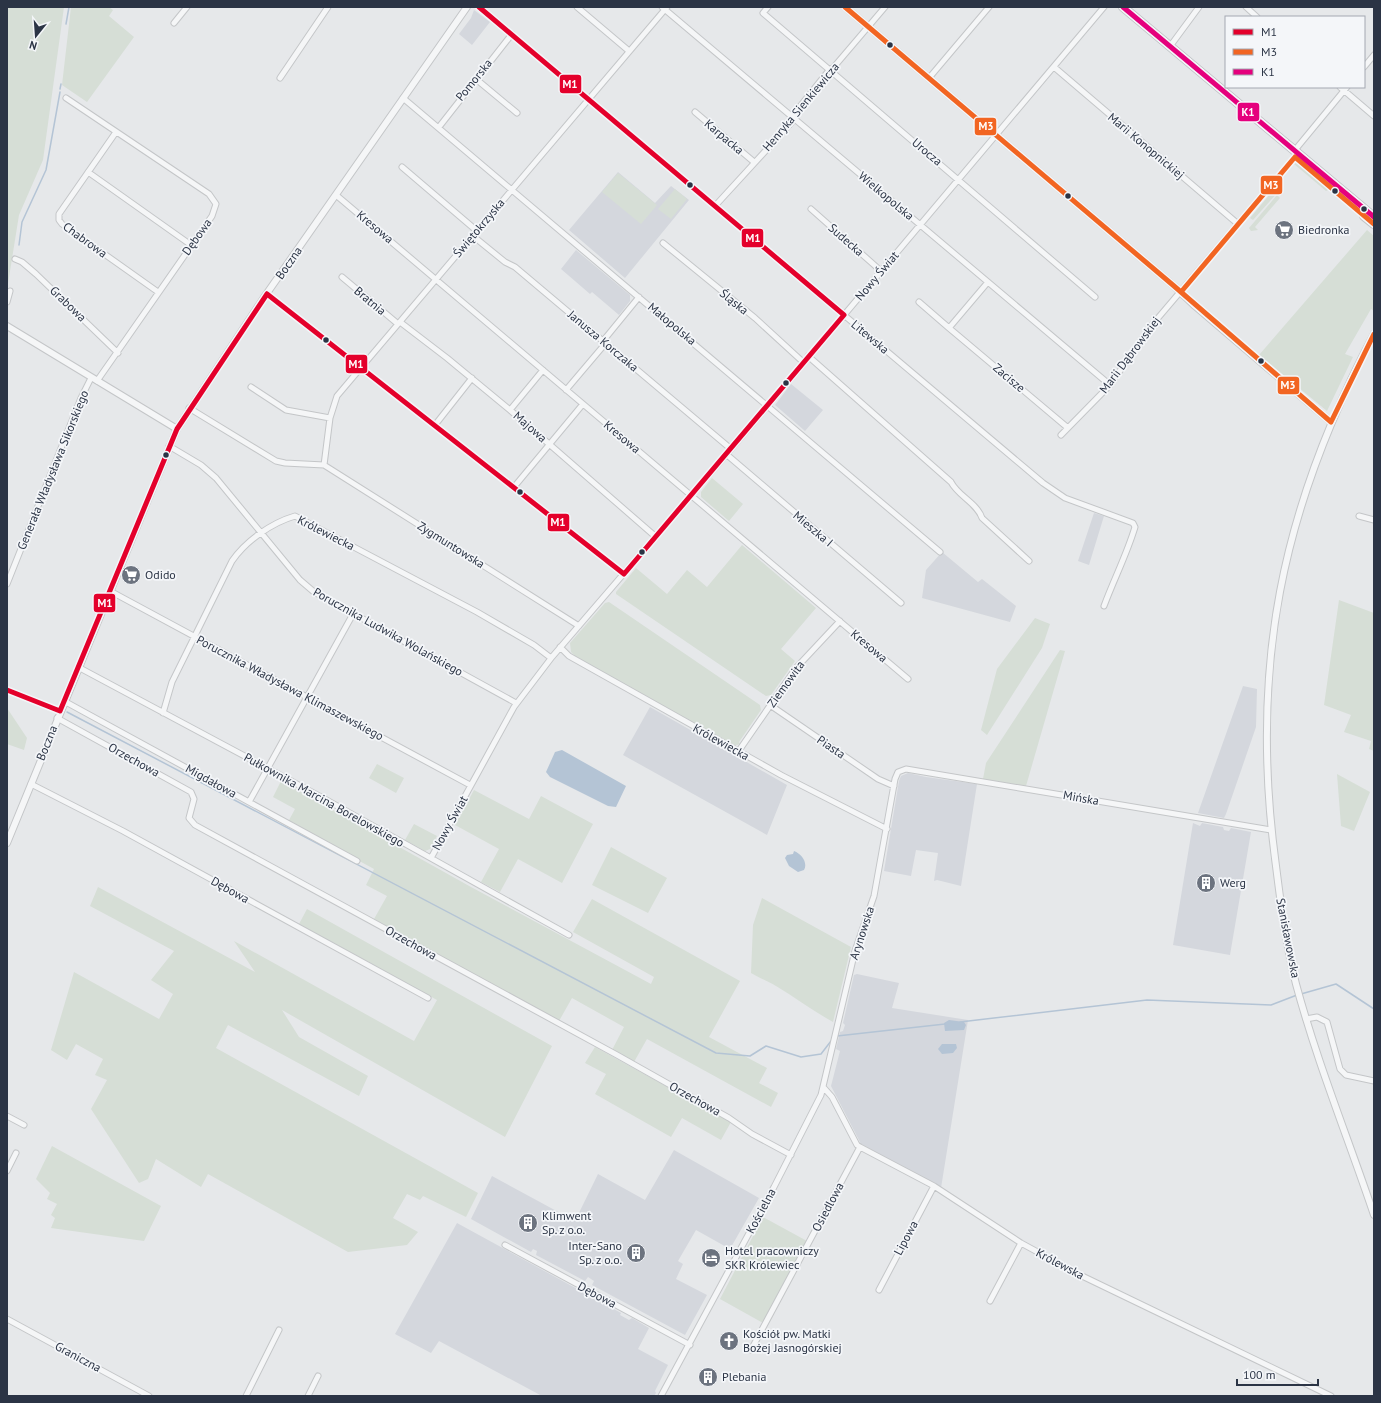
<svg xmlns="http://www.w3.org/2000/svg" width="1381" height="1403" font-family="'PT Sans',sans-serif">
	<style>
		.built { fill: #d4d7dd }
		.green { fill: #d6ded6 }
		.water { fill: #b4c4d5 }
		.lines { fill: none; stroke-linecap: round; stroke-linejoin: round }
		.stream { stroke: #b4c4d5; stroke-width: 1.5 }
		.minor-casing { stroke: #c4c6c8; stroke-width: 7 }
		.tertiary-casing { stroke: #c4c6c8; stroke-width: 8 }
		.primary-casing { stroke: #c2c5c8; stroke-width: 10 }
		.minor { stroke: #f5f6f7; stroke-width: 5 }
		.tertiary { stroke: #f5f6f7; stroke-width: 6 }
		.primary { stroke: #f8f8f8; stroke-width: 8 }
		.bus-1-casing { stroke: #f4f6f9; stroke-width: 8 }
		.bus-2-casing { stroke: #f4f6f9; stroke-width: 8 }
		.bus-3-casing { stroke: #f4f6f9; stroke-width: 8 }
		.bus-1 { stroke: #e4002b; stroke-width: 5 }
		.bus-2 { stroke: #f26522; stroke-width: 5 }
		.bus-3 { stroke: #e5007d; stroke-width: 5 }
		.bus-dot { fill: #2b3445; stroke: #f4f6f9; stroke-width: 1.5 }
		.labels { text-anchor: middle; stroke-width: 3.5; stroke-linejoin: round; paint-order: stroke }
		.street-label { font-size: 12px; fill: #2b3445; stroke: #f4f6f9 }
		.poi-label { font-size: 12px; fill: #2b3445; stroke: #f4f6f9; text-anchor: start }
		.line-badge { stroke: #f4f6f9; stroke-width: 1.5 }
		.badge-label { font-size: 11px; text-anchor: middle; font-weight: bold; fill: #fff }
	</style>
	<rect width="100%" height="100%" fill="#e6e8ea"/>
	<path class="built" d="M474 10 490 22 472 45 459 34 471 18Z
		M618 172 655 203 671 186 689 200 625 278 569 230Z
		M576 250 630 295V301L619 315 592 292 590 294 561 269Z
		M791 384 823 410 805 431 775 405Z
		M1094 513 1104 516 1089 565 1078 561Z
		M942 552 978 582 982 579 1016 606 1010 622 922 598 926 570Z
		M1243 686 1257 689 1256 727 1226 814 1224 818 1198 813Z
		M650 707 787 785 767 835 623 755Z
		M908 773 926 777 977 784 961 886 937 880 934 881 938 853 916 850 911 876 884 871 899 781 901 776Z
		M1193 823 1200 826 1202 823 1223 827 1224 830 1229 831 1231 828 1251 832 1230 955 1173 945Z
		M857 974 899 983 892 1008 968 1020 941 1188 861 1144 831 1086 840 1051 836 1049 840 1032 843 1031 845 1025 843 1023 854 975Z
		M674 1150 759 1198 730 1249 696 1230 678 1261 683 1264 676 1279 707 1295 685 1335 592 1285 594 1281 588 1277 585 1281 536 1255 537 1251 533 1249 531 1252 471 1219 492 1176 575 1221 598 1174 645 1200Z
		M457 1223 621 1313 620 1315 629 1320 632 1318 649 1328 638 1349 668 1365 655 1391 656 1393 654 1396H542L439 1341 431 1353 395 1334Z"/>
	<path class="green" d="M7 7H64L43 160 19 215 7 290Z
		M71 7H109L113 10 109 16 134 37 87 102 62 85Z
		M1296 163 1315 177 1328 190 1326 191 1294 164Z
		M618 173 657 205 641 224 602 192Z
		M1276 187 1278 192 1253 220 1250 218Z
		M675 189 687 199 671 219 658 209Z
		M1277 195 1280 198 1255 227 1258 230 1251 231 1249 228Z
		M1367 230 1374 236V311L1371 309 1345 354 1353 357 1327 411 1259 355Z
		M712 478 743 504 729 521 701 497V492Z
		M742 545 816 608 781 649 795 661 771 695 766 696 616 594V592L636 568 667 594 687 570 707 587Z
		M1339 600 1374 613V751L1369 749 1371 741 1344 732 1351 715 1324 705Z
		M609 602 760 705 761 710 739 742 740 744 733 746 576 657 571 652 570 643 605 603Z
		M1035 618 1050 624 1042 648 987 735 981 730 997 669Z
		M1060 650 1065 651 1026 786 983 779 986 763Z
		M7 708 27 738 24 750 7 744Z
		M377 764 404 778 396 793 369 778Z
		M1337 774 1370 792 1354 831 1341 826Z
		M281 781 471 887 651 984 654 977 573 932 592 899 740 981 709 1037 767 1068 759 1083 778 1093 771 1107 647 1039 634 1062 612 1050 624 1027 572 998 559 1021 374 919 387 896 366 885 374 869 288 822 295 809 273 797Z
		M474 790 529 819 541 796 593 824 562 883 518 859 500 892 481 882 499 849 455 825Z
		M414 824 437 836 430 849 425 851 405 840Z
		M611 847 667 878 648 913 592 885Z
		M98 887 255 972 234 941 414 1041 437 1000 299 924 307 909 552 1046 505 1137 282 1010 299 1037 368 1076 359 1096 228 1025 216 1048 478 1193 466 1217 423 1196 420 1200 407 1194 393 1218 418 1232 407 1245 348 1252 208 1174 201 1187 156 1159 148 1179 139 1183 91 1109 107 1080 95 1075 103 1059 76 1044 67 1060 51 1050 74 972 159 1019 173 994 151 980 174 951 90 906Z
		M762 898 851 947 833 1022C813 1011 796 998 776 986 768 981 759 978 751 973L753 925Z
		M595 1047 731 1122 721 1140 682 1118 671 1137 595 1094 606 1074 585 1063Z
		M52 1146 161 1206 144 1241 51 1228 55 1218 51 1215 57 1204 47 1199 50 1193 36 1179Z
		M763 1217 807 1241 763 1323 720 1299Z"/>
	<path class="water" d="M562 750 626 786 616 807 608 806 550 777 546 772 555 752Z
		M794 851C802 854 808 863 804 870L798 872 789 866 785 858 787 855 793 854Z
		M949 1020 964 1022 966 1025 964 1030 945 1031 944 1023Z
		M942 1044H956L957 1048 953 1053 942 1054 938 1049Z"/>
	<g class="lines">
		<path class="stream" d="M66 24 69 7
			M60 89 61 84
			M19 245 22 222 46 170 60 92
			M67 712 716 1053 750 1056 766 1046 801 1057 821 1054 831 1041
			M1301 994 1336 984 1374 1009
			M960 1022 1147 1000 1271 1005 1297 995
			M837 1036 945 1024"/>
		<g class="minor-casing">
			<path id="minor" d="M479 7 1043 483 1065 498 1133 523 1135 527C1127 554 1114 579 1104 606
				M577 7 629 51
				M662 7 1110 385
				M768 7 763 13 1095 297
				M1246 7 1257 17
				M174 23 187 7
				M1171 45 1199 7
				M1054 67 1238 224
				M1364 67 1374 55
				M280 78 328 7
				M929 78 989 7
				M476 79 517 113
				M1340 87 1374 116
				M66 98 209 194 216 204 212 216 97 381
				M403 98 940 552
				M695 112 754 162
				M439 127 512 34
				M116 132 59 214V220L62 224 158 292
				M1295 150 1347 87
				M402 167 477 231
				M88 172 191 245
				M336 195 908 679
				M715 206 792 122 794 114 830 69 833 68 885 7
				M811 209 881 271
				M473 236 505 262 515 267 731 449
				M663 243 755 318 803 362
				M15 259 22 262 36 274 118 353
				M342 277 398 324
				M988 282 949 328 1068 428
				M267 294 624 574
				M7 302 10 291
				M919 302 949 328
				M400 322 447 358 510 410 656 537
				M603 341 639 297
				M808 356 951 482C958 496 977 503 982 518L1029 561
				M251 387 286 410 330 418
				M566 390 605 344
				M189 408 276 461 285 463 324 465
				M510 410 543 370
				M435 425 472 378
				M1061 435 1110 385 1152 325 1295 157
				M169 446 201 465 216 478 300 580 314 592 516 703
				M726 454 901 603
				M324 465 330 418 337 396 667 7
				M324 465 579 626
				M514 487 583 404
				M1359 516 1374 520
				M7 584 81 398 91 378
				M110 591 470 785
				M560 647 569 656 781 775 887 829
				M78 667 323 798 569 935
				M7 690 60 711
				M64 701 357 861
				M770 705 878 779 894 786
				M163 713 172 682 232 561C246 541 271 523 295 516L477 612 534 645 551 658
				M57 718 191 792 194 799 189 818 195 825 617 1055 729 1118 752 1134 791 1155
				M738 752 796 668 840 621
				M31 784 123 831 428 998
				M249 802 353 614
				M431 858 514 707 552 657 731 449 1104 7
				M1306 1019 1317 1017 1327 1022 1340 1069 1346 1075 1374 1081
				M824 1088 832 1097 857 1145 860 1147 934 1186 1021 1243 1078 1274 1331 1396
				M7 1116 24 1125
				M7 1171 16 1153
				M505 1245 690 1345
				M879 1290 934 1186
				M990 1301 1021 1243
				M7 1319 149 1396
				M751 1350 860 1147
				M246 1396 279 1330
				M308 1396 318 1376
				M661 1396 774 1187 821 1095 855 951 874 896 895 779 898 772 906 769 1271 830"/>
		</g>
		<g class="tertiary-casing">
			<path id="tertiary" d="M845 7 1174 286 1195 306 1331 422
				M7 326 177 429
				M1374 334C1281 509 1249 669 1276 866 1281 906 1286 945 1296 984 1317 1062 1348 1138 1374 1215
				M7 843 177 429 265 296 467 7"/>
		</g>
		<g class="primary-casing">
			<path id="primary" d="M1123 7 1374 217
				M1364 216 1374 224"/>
		</g>
		<use href="#minor" class="minor"/>
		<use href="#tertiary" class="tertiary"/>
		<use href="#primary" class="primary"/>
		<g class="bus-1-casing">
			<path id="bus-1" d="M479 7 844 315
				M267 294 624 574
				M624 574 844 315
				M7 690 60 711
				M60 711 177 429 267 294"/>
		</g>
		<g class="bus-2-casing">
			<path id="bus-2" d="M845 7 1174 286 1331 422 1374 334
				M1181 292 1295 157 1374 224"/>
		</g>
		<g class="bus-3-casing">
			<path id="bus-3" d="M1123 7 1374 217"/>
		</g>
		<use href="#bus-1" class="bus-1"/>
		<use href="#bus-2" class="bus-2"/>
		<use href="#bus-3" class="bus-3"/>
	</g>
	<defs>
		<g id="supermarket-disc" transform="scale(1)"><circle r="9.5" fill="#6c737f" stroke="#f4f6f9"/><path d="M-6-5.5h2.5l.6 2H6L4.5 2H-2.5L-4.4-4H-6ZM-1.5 3.2a1.3 1.3 0 1 0 .1 0ZM3 3.2a1.3 1.3 0 1 0 .1 0Z" fill="#fff"/></g>
		<g id="building-disc" transform="scale(1)"><circle r="9.5" fill="#6c737f" stroke="#f4f6f9"/><path d="M-4-6H4V6H1V3H-1V6H-4ZM-2.5-4.3h1.7v1.8h-1.7ZM.8-4.3h1.7v1.8H.8ZM-2.5-1h1.7V.8h-1.7ZM.8-1h1.7V.8H.8Z" fill="#fff"/></g>
		<g id="hotel-disc" transform="scale(1)"><circle r="9.5" fill="#6c737f" stroke="#f4f6f9"/><path d="M-6-4.5h1.5V1H6V5H4.5V3h-9V5H-6ZM-4 0a1.8 1.8 0 1 1 3.6 0ZM.5 0V-2.5h3Q6-2.5 6 0Z" fill="#fff"/></g>
		<g id="church-disc" transform="scale(1)"><circle r="9.5" fill="#6c737f" stroke="#f4f6f9"/><path d="M-1.2-6h2.4v3.5h3.3v2.4h-3.3V6h-2.4V-.1h-3.3v-2.4h3.3Z" fill="#fff"/></g>
	</defs>
	<g fill-rule="evenodd">
		<use href="#supermarket-disc" x="1284" y="230"/>
		<use href="#supermarket-disc" x="131" y="575"/>
		<use href="#building-disc" x="1206" y="883"/>
		<use href="#building-disc" x="528" y="1223"/>
		<use href="#building-disc" x="636" y="1253"/>
		<use href="#hotel-disc" x="711" y="1258"/>
		<use href="#church-disc" x="729" y="1341"/>
		<use href="#building-disc" x="708" y="1377"/>
	</g>
	<g class="bus-dot">
		<circle cx="890" cy="45" r="3.5"/>
		<circle cx="690" cy="185" r="3.5"/>
		<circle cx="1335" cy="191" r="3.5"/>
		<circle cx="1068" cy="196" r="3.5"/>
		<circle cx="1364" cy="209" r="3.5"/>
		<circle cx="326" cy="340" r="3.5"/>
		<circle cx="1261" cy="361" r="3.5"/>
		<circle cx="786" cy="383" r="3.5"/>
		<circle cx="166" cy="455" r="3.5"/>
		<circle cx="520" cy="492" r="3.5"/>
		<circle cx="642" cy="552" r="3.5"/>
	</g>
	<g class="labels">
		<g class="street-label">
			<text transform="translate(474 80) rotate(-51)" y="4">Pomorska</text>
			<text transform="translate(801 107) rotate(-50)" y="4">Henryka Sienkiewicza</text>
			<text transform="translate(724 137) rotate(40)" y="4">Karpacka</text>
			<text transform="translate(1146 146) rotate(40)" y="4">Marii Konopnickiej</text>
			<text transform="translate(927 152) rotate(40)" y="4">Urocza</text>
			<text transform="translate(886 196) rotate(40)" y="4">Wielkopolska</text>
			<text transform="translate(375 227) rotate(40)" y="4">Kresowa</text>
			<text transform="translate(479 228) rotate(-50)" y="4">Świętokrzyska</text>
			<text transform="translate(197 237) rotate(-55)" y="4">Dębowa</text>
			<text transform="translate(85 240) rotate(36)" y="4">Chabrowa</text>
			<text transform="translate(846 240) rotate(41)" y="4">Sudecka</text>
			<text transform="translate(289 263) rotate(-55)" y="4">Boczna</text>
			<text transform="translate(877 276) rotate(-50)" y="4">Nowy Świat</text>
			<text transform="translate(370 301) rotate(40)" y="4">Bratnia</text>
			<text transform="translate(734 302) rotate(39)" y="4">Śląska</text>
			<text transform="translate(68 304) rotate(44)" y="4">Grabowa</text>
			<text transform="translate(672 324) rotate(40)" y="4">Małopolska</text>
			<text transform="translate(870 337) rotate(40)" y="4">Litewska</text>
			<text transform="translate(603 341) rotate(40)" y="4">Janusza Korczaka</text>
			<text transform="translate(1130 355) rotate(-53)" y="4">Marii Dąbrowskiej</text>
			<text transform="translate(1009 378) rotate(40)" y="4">Zacisze</text>
			<text transform="translate(530 427) rotate(41)" y="4">Majowa</text>
			<text transform="translate(622 437) rotate(40)" y="4">Kresowa</text>
			<text transform="translate(53 470) rotate(-68)" y="4">Generała Władysława Sikorskiego</text>
			<text transform="translate(813 529) rotate(40)" y="4">Mieszka I</text>
			<text transform="translate(326 533) rotate(27)" y="4">Królewiecka</text>
			<text transform="translate(451 545) rotate(32)" y="4">Zygmuntowska</text>
			<text transform="translate(388 632) rotate(29)" y="4">Porucznika Ludwika Wolańskiego</text>
			<text transform="translate(869 646) rotate(40)" y="4">Kresowa</text>
			<text transform="translate(786 684) rotate(-54)" y="4">Ziemowita</text>
			<text transform="translate(290 688) rotate(28)" y="4">Porucznika Władysława Klimaszewskiego</text>
			<text transform="translate(721 742) rotate(29)" y="4">Królewiecka</text>
			<text transform="translate(47 743) rotate(-68)" y="4">Boczna</text>
			<text transform="translate(831 747) rotate(34)" y="4">Piasta</text>
			<text transform="translate(134 760) rotate(29)" y="4">Orzechowa</text>
			<text transform="translate(211 781) rotate(29)" y="4">Migdałowa</text>
			<text transform="translate(1081 798) rotate(10)" y="4">Mińska</text>
			<text transform="translate(324 800) rotate(29)" y="4">Pułkownika Marcina Borelowskiego</text>
			<text transform="translate(450 823) rotate(-61)" y="4">Nowy Świat</text>
			<text transform="translate(230 890) rotate(29)" y="4">Dębowa</text>
			<text transform="translate(862 933) rotate(-72)" y="4">Arynowska</text>
			<text transform="translate(1288 938) rotate(79)" y="4">Stanisławowska</text>
			<text transform="translate(411 943) rotate(29)" y="4">Orzechowa</text>
			<text transform="translate(695 1099) rotate(29)" y="4">Orzechowa</text>
			<text transform="translate(828 1207) rotate(-62)" y="4">Osiedlowa</text>
			<text transform="translate(761 1211) rotate(-62)" y="4">Kościelna</text>
			<text transform="translate(906 1238) rotate(-62)" y="4">Lipowa</text>
			<text transform="translate(1060 1264) rotate(28)" y="4">Królewska</text>
			<text transform="translate(597 1295) rotate(28)" y="4">Dębowa</text>
			<text transform="translate(78 1357) rotate(28)" y="4">Graniczna</text>
		</g>
		<g class="poi-label">
			<text x="1298" y="234">Biedronka</text>
			<text x="145" y="579">Odido</text>
			<text x="1220" y="887">Werg</text>
			<text x="542" y="1220">Klimwent<tspan x="542" dy="14">Sp. z o.o.</tspan></text>
			<text x="622" y="1250" text-anchor="end">Inter-Sano<tspan x="622" dy="14">Sp. z o.o.</tspan></text>
			<text x="725" y="1255">Hotel pracowniczy<tspan x="725" dy="14">SKR Królewiec</tspan></text>
			<text x="743" y="1338">Kościół pw. Matki<tspan x="743" dy="14">Bożej Jasnogórskiej</tspan></text>
			<text x="722" y="1381">Plebania</text>
		</g>
	</g>
	<g class="line-badge">
		<rect x="559" y="74" width="23" height="20" rx="4" fill="#e4002b"/>
		<rect x="1237" y="102" width="23" height="20" rx="4" fill="#e5007d"/>
		<rect x="974" y="117" width="23" height="19" rx="4" fill="#f26522"/>
		<rect x="1260" y="175" width="23" height="20" rx="4" fill="#f26522"/>
		<rect x="741" y="228" width="23" height="20" rx="4" fill="#e4002b"/>
		<rect x="345" y="354" width="23" height="20" rx="4" fill="#e4002b"/>
		<rect x="1277" y="376" width="23" height="19" rx="4" fill="#f26522"/>
		<rect x="547" y="513" width="23" height="19" rx="4" fill="#e4002b"/>
		<rect x="93" y="593" width="23" height="20" rx="4" fill="#e4002b"/>
	</g>
	<g class="badge-label">
		<text x="570" y="88">M1</text>
		<text x="1248" y="116">K1</text>
		<text x="986" y="130">M3</text>
		<text x="1271" y="189">M3</text>
		<text x="753" y="242">M1</text>
		<text x="356" y="368">M1</text>
		<text x="1288" y="389">M3</text>
		<text x="558" y="526">M1</text>
		<text x="105" y="607">M1</text>
	</g>
	<rect width="1381" height="1403" fill="none" stroke="#2b3445" stroke-width="16"/>
	<rect x="1225" y="16" width="140" height="72" fill="#f4f6f9" stroke="#a4a8b1"/>
	<rect x="1233" y="29" width="20" height="6" fill="#e4002b" stroke="#a4a8b1"/>
	<text x="1261" y="36" font-size="12" fill="#2b3445">M1</text>
	<rect x="1233" y="49" width="20" height="6" fill="#f26522" stroke="#a4a8b1"/>
	<text x="1261" y="56" font-size="12" fill="#2b3445">M3</text>
	<rect x="1233" y="69" width="20" height="6" fill="#e5007d" stroke="#a4a8b1"/>
	<text x="1261" y="76" font-size="12" fill="#2b3445">K1</text>
	<g transform="translate(36 36) rotate(197)" stroke="#f4f6f9" stroke-width="3" paint-order="stroke">
	<path d="M0-3L7 15L0 10L-7 15Z" fill="#2b3445"/>
	<text y="-6" font-size="11" font-weight="bold" text-anchor="middle" fill="#2b3445">N</text>
	</g>
	<path d="M1237 1379v6h81v-6" fill="none" stroke="#2b3445" stroke-width="2"/>
	<text x="1243" y="1379" font-size="12" fill="#2b3445" stroke="#f4f6f9" stroke-width="3" paint-order="stroke">100 m</text>
</svg>
